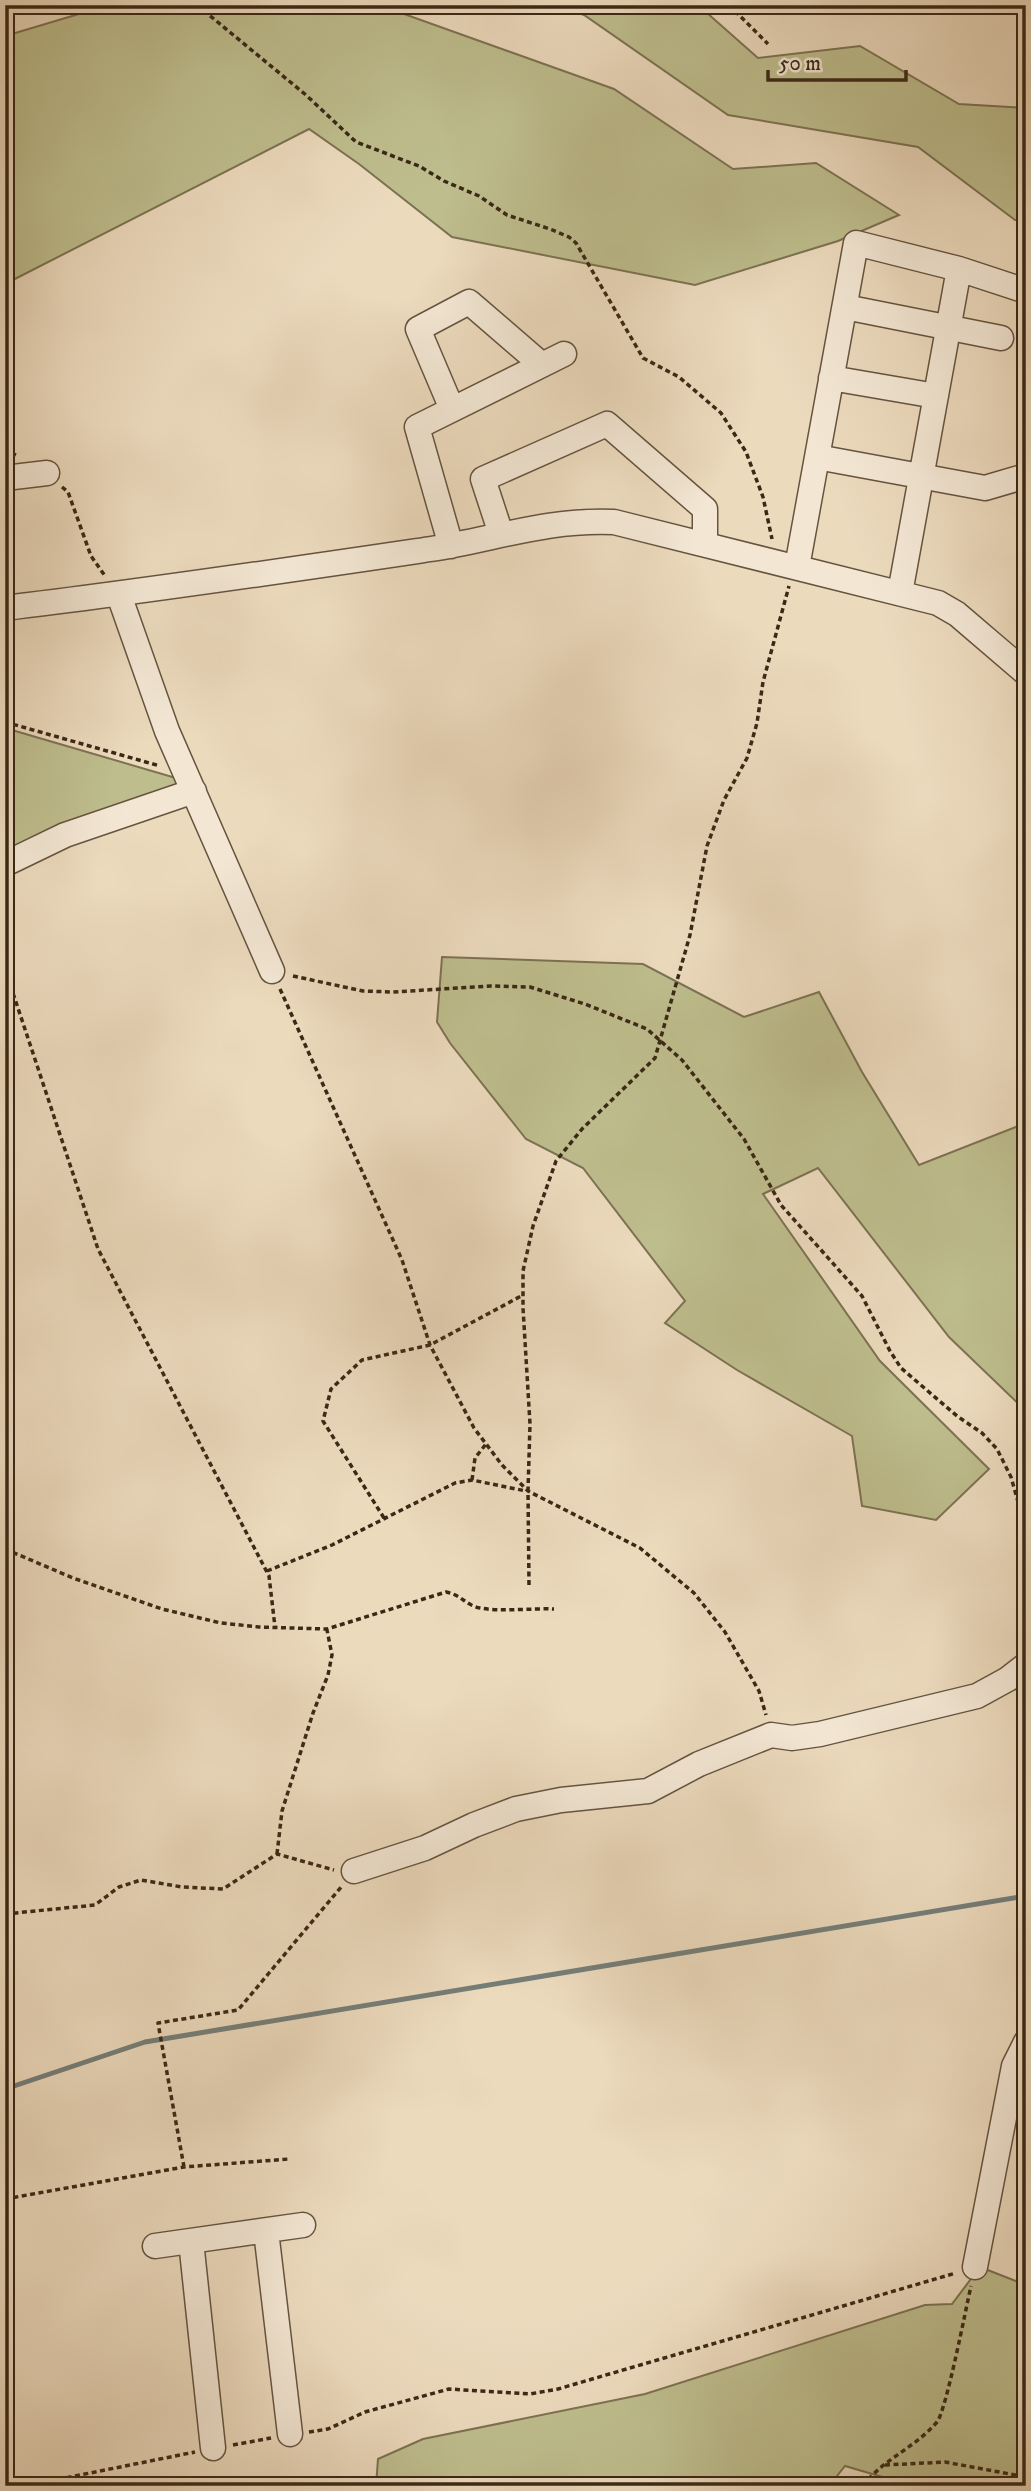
<svg xmlns="http://www.w3.org/2000/svg" width="1031" height="2491" font-family="'IM FELL DW Pica',serif">
	<style>
		.green { fill: #bebd8d; stroke: #7c7252; stroke-width: 2 }
		.lines { fill: none; stroke-linecap: round; stroke-linejoin: round }
		.stream { stroke: #757e79; stroke-width: 5 }
		.minor-casing { stroke: #665440; stroke-width: 27 }
		.path { stroke: #3a2816; stroke-width: 3.5; stroke-dasharray: 5 3.5; stroke-linecap: butt }
		.minor { stroke: #f3e7d4; stroke-width: 24 }
	</style>
	<rect width="100%" height="100%" fill="#ecdabd"/>
	<filter id="stains"><feTurbulence type="fractalNoise" baseFrequency=".00286" numOctaves="4"/><feColorMatrix values="0 0 0 0 .2 0 0 0 0 .09 0 0 0 0 .02 0 0 0 .5 -.17"/></filter>
	<radialGradient id="worn" r=".72"><stop offset=".6" stop-color="#630" stop-opacity="0"/><stop offset="1" stop-color="#630" stop-opacity=".3"/></radialGradient>
	<path class="green" d="M109 5H379L614 89 733 169 816 163 899 215 838 241 695 285 452 237 359 164 309 129 5 284V36Z
		M558 5H698L758 58 860 46 959 104 1026 108V219L1015 220 918 147 728 115 584 15Z
		M5 728 176 778 181 794 5 862Z
		M442 957 643 964 744 1017 819 992 862 1072 919 1165 1026 1123V1411L949 1337 818 1168 763 1194 880 1361 989 1469 936 1520 862 1506 852 1436 737 1370 665 1323 685 1301 583 1168 526 1139 450 1043 437 1022Z
		M980 2267 1026 2285V2486H913L845 2466 829 2486H376L378 2459 423 2439 645 2394 925 2305 952 2304Z"/>
	<g class="lines">
		<path class="stream" d="M5 2089 145 2042 1026 1896"/>
		<g class="minor-casing">
			<path id="minor" d="M845 307 1001 338
				M831 378 936 396
				M452 409 418 329 469 302 542 365
				M817 457 985 488 1026 476
				M5 478 47 473
				M501 534 483 479 607 424 705 509V543
				M451 546 417 427 564 354
				M797 567 856 243 959 269 1026 291
				M900 593 959 269
				M119 595 167 731 272 971
				M5 608C148 591 289 570 431 549 495 539 547 519 614 522L938 603 957 614 1026 673
				M5 864 65 835 194 791
				M354 1871 425 1848 474 1825 516 1809 561 1800 648 1791 699 1764 771 1735 792 1738 820 1734 977 1696 1008 1679 1026 1665
				M266 2231 290 2434
				M191 2241 213 2448
				M155 2246 303 2225
				M975 2267 1014 2066 1026 2042"/>
		</g>
		<path class="path" d="M197 5 306 95 356 142 419 166 444 181 479 196 507 215 550 229 569 237 576 243 643 358 679 377 721 413 746 452 763 497 772 539
			M729 5 768 44
			M5 450 16 455
			M62 487 68 492 91 556 105 576
			M5 722 160 766
			M5 969 98 1249 269 1576 275 1627
			M293 976 363 991 393 992 491 986 530 987 585 1004 647 1029 682 1060 744 1139 781 1205 862 1296 890 1351 901 1368 957 1416 982 1433 997 1449 1011 1477 1026 1530
			M280 989 402 1260 430 1345 474 1428 502 1465 528 1491 640 1548 694 1593 725 1632 759 1691 766 1715
			M472 1480 475 1458 486 1444
			M384 1518 323 1421 331 1389 362 1360 430 1345 523 1295
			M5 1549 73 1578 162 1609 221 1623 259 1627 327 1629 446 1592C462 1595 465 1605 480 1608 503 1612 531 1608 554 1609
			M267 1571 332 1545 455 1483 472 1480 526 1491
			M529 1585 528 1491 530 1424 523 1308V1271L533 1226 556 1161 582 1129 655 1058 690 935 707 846 724 800 747 758 757 723 763 682 789 586
			M277 1854 282 1811 313 1713 328 1675 332 1655 327 1630
			M5 1914 95 1905 119 1887 141 1880 182 1887 223 1889 277 1854 334 1870
			M184 2167 158 2023 238 2010 342 1886
			M5 2199 184 2167 289 2159
			M309 2432 328 2429 365 2412 449 2389 530 2394 558 2389 956 2273
			M233 2445 271 2438
			M885 2465 945 2462 1026 2477
			M25 2486 195 2452
			M863 2486C883 2459 915 2448 937 2422 946 2411 966 2308 971 2286"/>
		<use href="#minor" class="minor"/>
	</g>
	<rect width="1031" height="2491" fill="none" stroke="#ecdabd" stroke-width="28"/>
	<rect x="7" y="7" width="1017" height="2477" fill="none" stroke="#3a2816" stroke-width="3.5"/>
	<rect x="14" y="14" width="1003" height="2463" fill="none" stroke="#3a2816" stroke-width="2"/>
	<path d="M768 70v10h138v-10" fill="none" stroke="#3a2816" stroke-width="3.5"/>
	<text x="779" y="70" font-size="21" fill="#3a2816" stroke="#f3e7d4" stroke-width="5" paint-order="stroke">50 m</text>
	<rect width="100%" height="100%" filter="url(#stains)"/>
	<rect width="100%" height="100%" fill="url(#worn)"/>
</svg>
